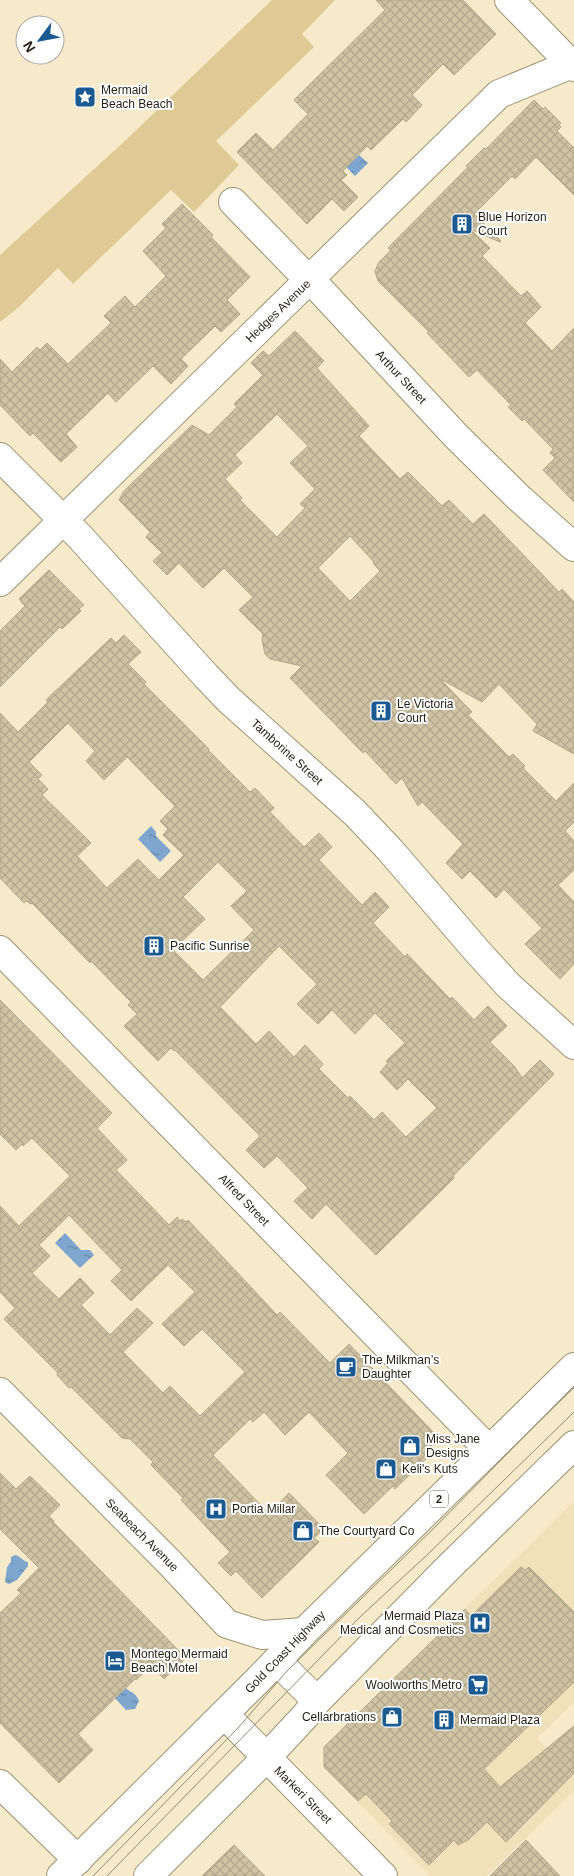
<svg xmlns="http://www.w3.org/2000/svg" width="574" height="1876" font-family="Arial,sans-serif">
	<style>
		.built { fill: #f1e1ba }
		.green { fill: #dfca95 }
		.water { fill: url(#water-ripples) }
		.building { fill: url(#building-cross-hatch); stroke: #b2a688; fill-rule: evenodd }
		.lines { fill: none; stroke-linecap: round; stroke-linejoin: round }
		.minor-casing { stroke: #9c9173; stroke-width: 30 }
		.major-casing { stroke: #9c9173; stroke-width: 30 }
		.highway-casing { stroke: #9c9173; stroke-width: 30 }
		.minor { stroke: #fff; stroke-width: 28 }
		.major { stroke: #fff; stroke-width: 28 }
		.highway { stroke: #fff; stroke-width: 28 }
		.tram { stroke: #928973; stroke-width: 1 }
		.labels { text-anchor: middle; stroke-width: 4; stroke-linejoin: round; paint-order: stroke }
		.shield { fill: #fff; stroke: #66625a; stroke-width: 1 }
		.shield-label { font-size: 11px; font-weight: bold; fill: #241f14 }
		.poi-label { font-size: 12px; fill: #241f14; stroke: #fff; text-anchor: start }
		.street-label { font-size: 12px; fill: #241f14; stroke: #fff }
	</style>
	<defs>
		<pattern id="water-ripples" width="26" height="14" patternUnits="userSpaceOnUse" patternTransform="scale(1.25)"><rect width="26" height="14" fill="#7ea6ce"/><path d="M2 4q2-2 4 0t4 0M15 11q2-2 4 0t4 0" fill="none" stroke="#6787a6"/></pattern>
		<pattern id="building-cross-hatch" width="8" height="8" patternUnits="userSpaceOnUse" patternTransform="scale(1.25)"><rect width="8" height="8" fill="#cfc3a4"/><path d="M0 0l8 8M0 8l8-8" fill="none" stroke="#b2a78c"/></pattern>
	</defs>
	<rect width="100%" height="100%" fill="#f6eaca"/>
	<path class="built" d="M574 1501V1702L537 1738 574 1776V1791L487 1876H430L324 1767V1747Z"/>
	<path class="green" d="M272 0H335L302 34 314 47 216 141 239 165 194 212 171 190 73 284 58 268 19 307 0 322V255L127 139Z"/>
	<path class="water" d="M302 123 353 160 359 155 368 163 355 176Z
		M151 826 156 832V836L171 851 160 862 138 839Z
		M65 1233 81 1250H90L94 1255 80 1268 55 1243Z
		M15 1555C21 1556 22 1561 28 1562V1566L17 1580 9 1584 5 1582 7 1567 11 1562V1557Z
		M121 1682C127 1693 135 1690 139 1701L135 1709 126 1710 112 1695Z"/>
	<path class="building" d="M376 0H463L496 34 454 75 443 64 412 95 422 105 406 122 403 119 371 150 367 146 343 171 347 175 341 180 358 197 344 211 332 199 307 224 237 152 256 133 273 150 308 114 294 100 385 10Z
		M534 100 543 109 545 107 561 123 559 125 561 127 557 131 574 148V195L536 157 515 179 512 176 474 214 501 241 500 242 470 229 490 248 482 256 521 296 527 291 541 307 525 323 552 351 574 328V502L543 470 555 458 550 453 553 449 524 419 522 421 508 407 511 405 477 370 469 377 427 333 429 332 378 281 375 271 379 262 391 250 388 248 468 167 466 166 484 148 486 149Z
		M182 204 213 235 211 237 250 277 227 300 240 314 221 332 215 326 181 359 188 366 171 384 153 366 116 402 108 393 66 434 77 447 61 462 33 433 30 436 0 405V359L12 372 37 347 40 350 47 343 68 364 111 323 104 316 125 296 135 307 166 276 143 251 166 228 162 224Z
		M295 331 324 361 317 368 369 426 359 436 400 479 408 472 442 506 449 500 473 524 484 514 559 592 562 589 574 602V754L533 731 537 724 499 684 482 702 439 678 472 712 468 715 509 757 513 754 525 766 523 768 556 801 574 783V822L565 831 574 841V870L558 885 574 902V964L560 979 525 944 542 928 504 889 496 898 470 871 462 879 446 863 463 844 422 802 418 806 402 778 396 784 365 751 363 753 290 678 302 666 270 659 265 654 262 640 263 634 239 610 253 597 224 568 203 588 179 563 167 575 153 561 162 553 146 537 150 532 119 500 124 491 192 425 209 435 237 407 234 404 263 375 251 363 263 351 269 356ZM277 414 308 446 290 463 315 489 300 504 305 508 277 537 240 500 242 498 225 479 242 463 235 455ZM350 536 374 562 373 563 380 571 350 601 318 568Z
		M49 570 84 605 79 609 81 611 62 629 60 627 0 687V631L25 606 19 599Z
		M124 635 141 652 128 664 146 682 144 684 209 749 208 750 250 792 255 788 274 808 270 812 304 847 319 833 332 847 319 860 362 905 375 892 389 907 373 923 405 957 407 954 450 999 452 997 474 1020 488 1006 507 1026 490 1042 515 1067 522 1078 540 1060 554 1074 453 1176 454 1178 376 1255 326 1204 312 1219 294 1201 308 1188 277 1156 264 1168 246 1150 259 1137V1135L175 1050 174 1051 171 1048 158 1061 124 1026 137 1014 128 1005 131 1002 91 961 90 963 32 903 30 904 27 901 24 903 0 878V713L18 732 48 702 46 700 111 638 116 643ZM68 723 95 751 86 761 104 780 127 757 175 806 160 821 168 829 163 835 184 855 159 880 138 859 107 888 77 856 91 843 42 795 48 789 38 779 42 775 29 762ZM218 862 247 891 231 906 254 930 203 980 173 950 205 919 183 897ZM279 946 317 984 297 1004 318 1024 332 1010 355 1034 375 1013 405 1043 386 1061 388 1063 380 1072 397 1090 408 1079 437 1108 406 1137 382 1112 374 1120 350 1096 348 1098 319 1069 323 1064 305 1045 294 1057 269 1031 256 1044 220 1007Z
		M0 1000 112 1113 97 1128 127 1160 116 1170 169 1225 177 1217 180 1221 182 1219 186 1222 188 1220 277 1315 280 1312 330 1363 349 1344 434 1433 429 1456 395 1489 393 1486 364 1514 326 1475 348 1453 309 1412 285 1435 264 1412 253 1422 250 1419 213 1455 269 1514 289 1493 324 1529 314 1538 319 1542 262 1598 236 1571 231 1576 218 1563 230 1552 181 1500 183 1498 151 1465 153 1462 130 1439 122 1438 71 1387 69 1388 57 1375 58 1373 4 1319 15 1308 0 1292V1206L19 1226 70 1176 32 1138 23 1146 22 1144 16 1150 0 1134ZM69 1215 122 1270 111 1281 131 1301 168 1265 195 1292 162 1324 184 1346 202 1329 245 1372 200 1416 170 1386 163 1393 123 1352 153 1323 137 1308 110 1335 81 1305 94 1293 80 1278 59 1299 32 1273 50 1256 39 1245Z
		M0 1473 16 1489 30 1476 60 1505 49 1516 54 1521 53 1522 186 1658 164 1679 152 1666 136 1680 135 1679 78 1734 93 1750 59 1783 0 1723V1613L21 1593 17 1590 39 1568 0 1529Z
		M521 1567 525 1570 529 1567 574 1612V1682L484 1769 500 1787 574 1726V1773L506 1842 487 1822 468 1840 458 1845 454 1840 429 1865 389 1824 392 1821 366 1794 358 1801 324 1767V1747L465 1609 471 1616Z
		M526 1840 560 1876H490Z
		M234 1845 265 1876H202Z"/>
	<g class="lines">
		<g class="minor-casing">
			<path id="minor" d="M509 0 574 67
				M233 202 301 272 310 279 456 436 518 497 574 547
				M0 457 80 537 206 676 229 700 355 813 390 850 477 951 508 985 574 1045
				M0 582 499 94 574 63
				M0 950 489 1450
				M0 1392 170 1563 227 1624 262 1635 304 1632
				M0 1784 78 1860"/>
		</g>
		<g class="major-casing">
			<path id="major" d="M224 1714 383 1876"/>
		</g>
		<g class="highway-casing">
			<path id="highway" d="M277 1661 317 1701
				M61 1876 258 1680 304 1632 574 1367
				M148 1876 266 1758 306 1715 317 1701 448 1568 574 1445"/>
		</g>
		<use href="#minor" class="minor"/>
		<use href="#major" class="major"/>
		<use href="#highway" class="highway"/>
		<path class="tram" d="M93 1876 238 1728 287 1671 435 1527 574 1386
			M107 1876 361 1616 427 1555 574 1412"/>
	</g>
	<defs>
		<g id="sight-square" transform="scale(1.125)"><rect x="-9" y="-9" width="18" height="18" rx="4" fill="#1a5a90" stroke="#fff"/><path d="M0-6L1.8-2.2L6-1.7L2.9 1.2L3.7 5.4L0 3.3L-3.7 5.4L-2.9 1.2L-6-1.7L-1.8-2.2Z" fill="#fff"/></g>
		<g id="building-square" transform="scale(1.125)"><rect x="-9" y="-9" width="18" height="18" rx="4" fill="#1a5a90" stroke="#fff"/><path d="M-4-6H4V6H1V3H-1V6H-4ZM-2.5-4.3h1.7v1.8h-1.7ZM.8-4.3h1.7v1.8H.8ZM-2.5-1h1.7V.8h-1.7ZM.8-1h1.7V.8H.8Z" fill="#fff"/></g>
		<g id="cafe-square" transform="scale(1.125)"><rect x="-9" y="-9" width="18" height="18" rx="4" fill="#1a5a90" stroke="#fff"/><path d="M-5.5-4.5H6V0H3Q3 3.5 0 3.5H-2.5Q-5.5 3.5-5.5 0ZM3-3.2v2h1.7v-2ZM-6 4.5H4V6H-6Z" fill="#fff"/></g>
		<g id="shop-square" transform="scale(1.125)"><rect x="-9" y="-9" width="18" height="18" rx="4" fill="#1a5a90" stroke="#fff"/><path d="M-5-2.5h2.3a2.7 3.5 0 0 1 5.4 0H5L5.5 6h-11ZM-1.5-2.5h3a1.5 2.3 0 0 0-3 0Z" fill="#fff"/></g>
		<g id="hospital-square" transform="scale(1.125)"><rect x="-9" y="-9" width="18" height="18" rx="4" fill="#1a5a90" stroke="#fff"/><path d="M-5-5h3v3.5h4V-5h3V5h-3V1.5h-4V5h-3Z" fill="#fff"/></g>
		<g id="hotel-square" transform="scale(1.125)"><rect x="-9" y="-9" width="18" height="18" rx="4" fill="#1a5a90" stroke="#fff"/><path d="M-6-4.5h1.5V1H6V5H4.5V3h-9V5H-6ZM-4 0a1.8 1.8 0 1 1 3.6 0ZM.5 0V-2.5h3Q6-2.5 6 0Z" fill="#fff"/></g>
		<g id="supermarket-square" transform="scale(1.125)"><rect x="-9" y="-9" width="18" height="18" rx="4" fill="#1a5a90" stroke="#fff"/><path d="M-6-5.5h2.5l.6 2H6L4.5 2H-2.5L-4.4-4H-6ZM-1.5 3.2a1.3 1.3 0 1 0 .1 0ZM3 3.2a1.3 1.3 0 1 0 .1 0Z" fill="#fff"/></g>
	</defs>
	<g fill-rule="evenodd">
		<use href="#sight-square" x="85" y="97"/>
		<use href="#building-square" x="462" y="224"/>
		<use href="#building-square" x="381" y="711"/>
		<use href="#building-square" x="154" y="946"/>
		<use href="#cafe-square" x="346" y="1367"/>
		<use href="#shop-square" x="410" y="1446"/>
		<use href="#shop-square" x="386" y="1469"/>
		<use href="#hospital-square" x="216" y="1509"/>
		<use href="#shop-square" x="303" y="1531"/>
		<use href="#hospital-square" x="480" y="1623"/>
		<use href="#hotel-square" x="115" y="1661"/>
		<use href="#supermarket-square" x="478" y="1685"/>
		<use href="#shop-square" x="392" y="1717"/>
		<use href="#building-square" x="444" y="1720"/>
	</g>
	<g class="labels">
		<rect class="shield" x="430" y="1490.5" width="18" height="17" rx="4"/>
		<g class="shield-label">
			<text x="439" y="1503">2</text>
		</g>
		<g class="poi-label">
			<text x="101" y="94">Mermaid<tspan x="101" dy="14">Beach Beach</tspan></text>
			<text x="478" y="221">Blue Horizon<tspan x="478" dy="14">Court</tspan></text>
			<text x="397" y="708">Le Victoria<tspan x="397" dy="14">Court</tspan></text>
			<text x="170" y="950">Pacific Sunrise</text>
			<text x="362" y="1364">The Milkman’s<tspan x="362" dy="14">Daughter</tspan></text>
			<text x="426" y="1443">Miss Jane<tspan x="426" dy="14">Designs</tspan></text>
			<text x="402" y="1473">Keli's Kuts</text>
			<text x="232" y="1513">Portia Millar</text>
			<text x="319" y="1535">The Courtyard Co</text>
			<text x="464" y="1620" text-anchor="end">Mermaid Plaza<tspan x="464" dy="14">Medical and Cosmetics</tspan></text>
			<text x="131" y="1658">Montego Mermaid<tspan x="131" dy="14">Beach Motel</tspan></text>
			<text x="462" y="1689" text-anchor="end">Woolworths Metro</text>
			<text x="376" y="1721" text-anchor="end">Cellarbrations</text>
			<text x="460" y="1724">Mermaid Plaza</text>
		</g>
		<g class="street-label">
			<text transform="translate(278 311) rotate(-44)" y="4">Hedges Avenue</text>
			<text transform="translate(401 377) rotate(47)" y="4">Arthur Street</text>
			<text transform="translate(287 752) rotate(42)" y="4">Tamborine Street</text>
			<text transform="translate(244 1200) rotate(46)" y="4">Alfred Street</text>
			<text transform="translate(142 1535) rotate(45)" y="4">Seabeach Avenue</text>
			<text transform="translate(285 1652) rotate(-46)" y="4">Gold Coast Highway</text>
			<text transform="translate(303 1795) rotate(45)" y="4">Markeri Street</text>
		</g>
	</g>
	<g transform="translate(40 40) rotate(238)"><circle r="24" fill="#ffffff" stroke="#a7a5a1"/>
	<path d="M0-4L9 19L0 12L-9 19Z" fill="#1a5a90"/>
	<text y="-8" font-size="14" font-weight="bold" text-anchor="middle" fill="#241f14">N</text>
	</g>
</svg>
